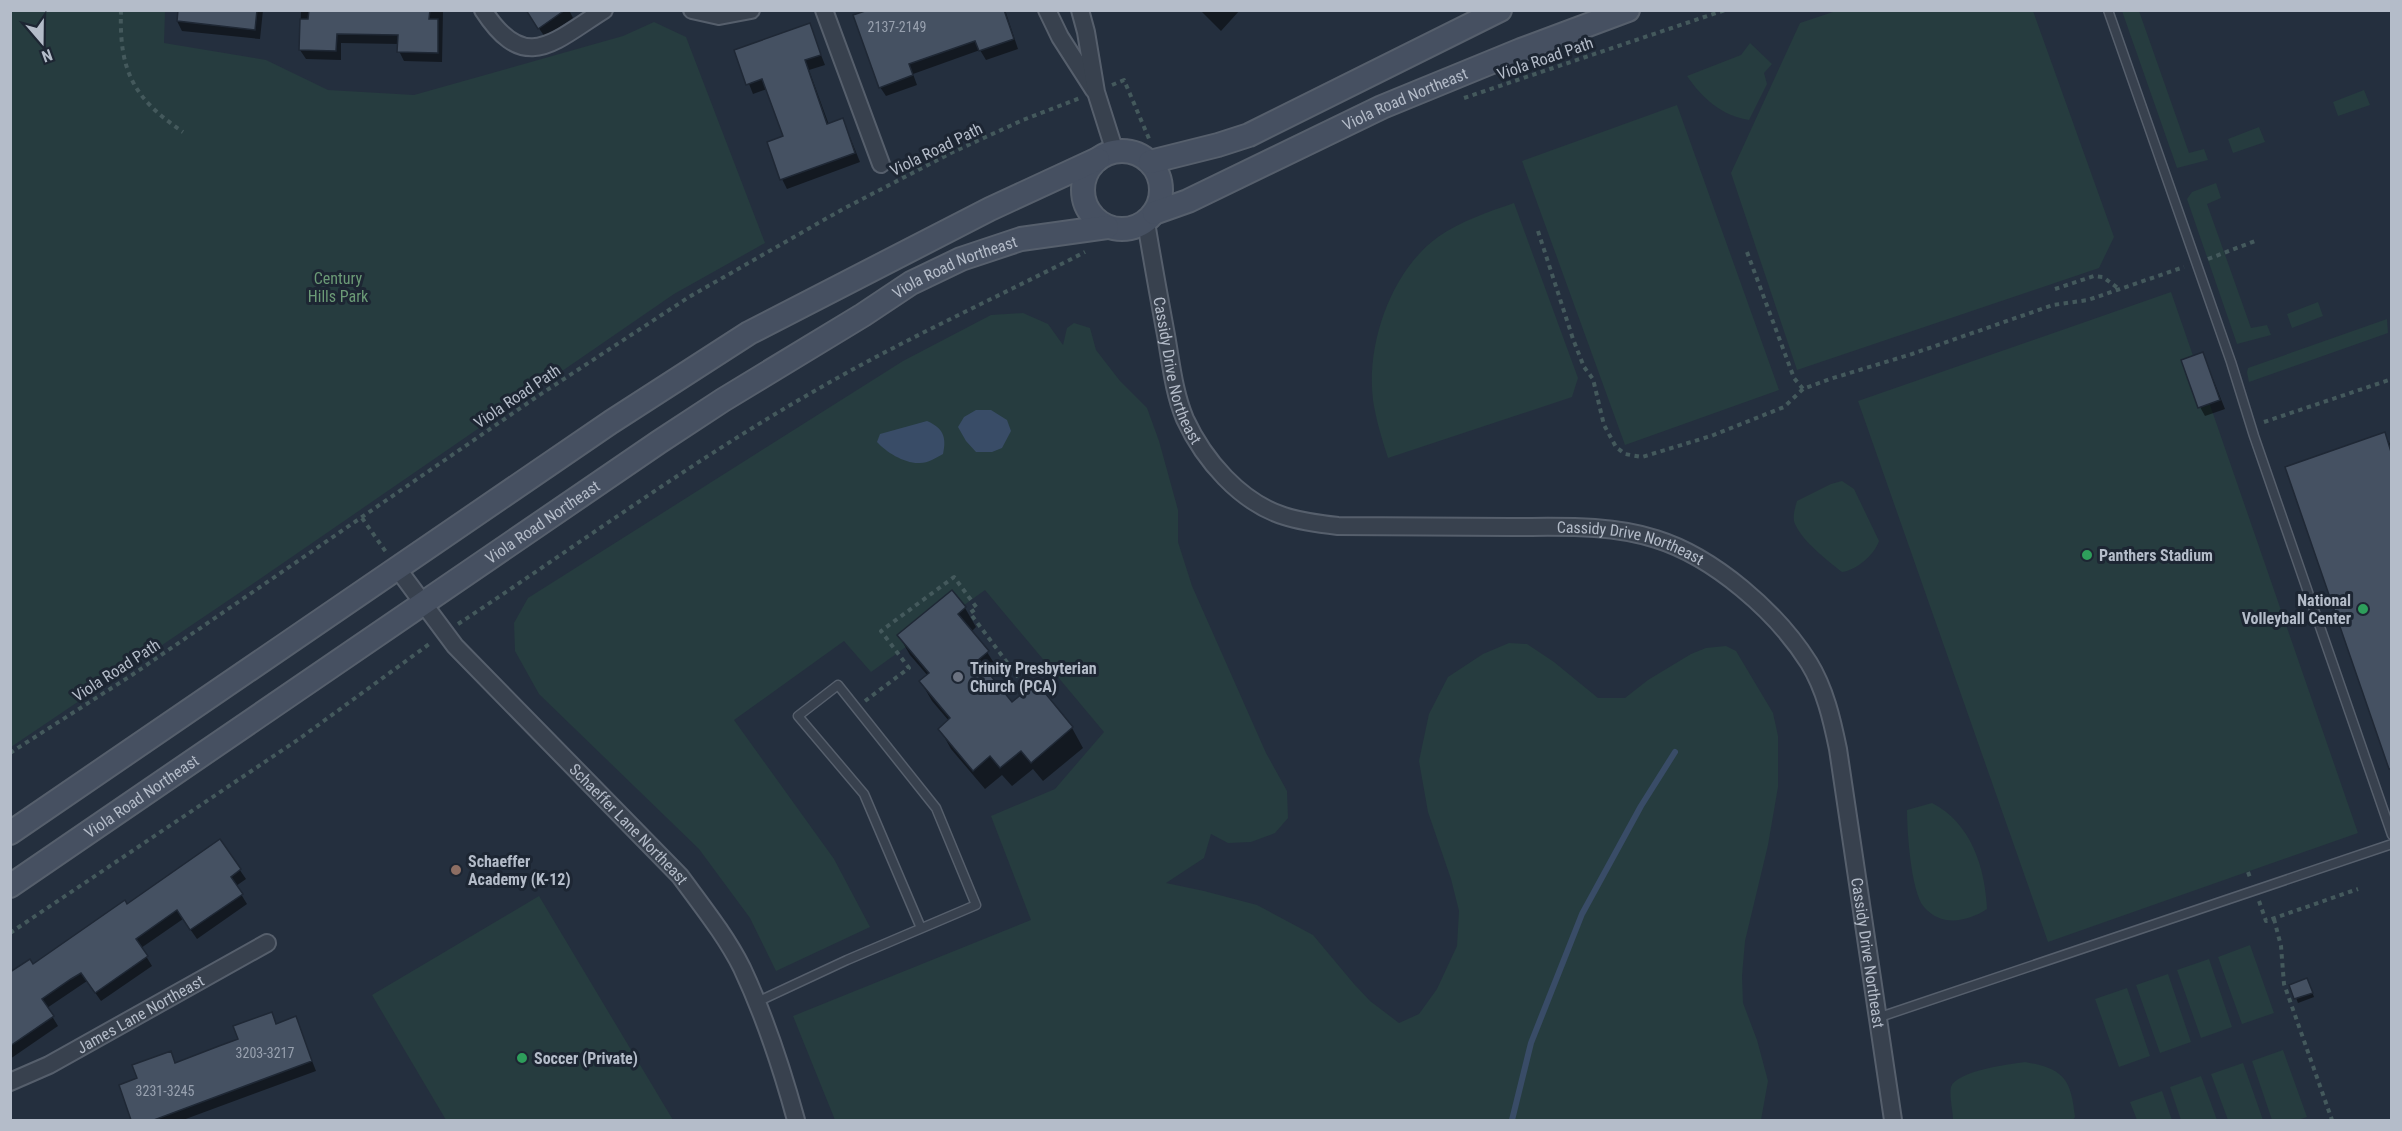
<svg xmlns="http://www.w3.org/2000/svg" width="2402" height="1131" font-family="'Roboto Condensed',sans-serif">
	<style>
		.green { fill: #263c3f }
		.water { fill: #394c67 }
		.shadow { fill: #0007 }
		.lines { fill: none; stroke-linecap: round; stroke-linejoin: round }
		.stream { stroke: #394c67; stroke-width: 6 }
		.building { fill: #455162; stroke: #1f2835; stroke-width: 1.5 }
		.service-casing { stroke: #565f6c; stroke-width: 11 }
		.minor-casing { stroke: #565f6c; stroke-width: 20 }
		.secondary-casing { stroke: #565f6c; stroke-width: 26 }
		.path { stroke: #44595c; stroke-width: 4; stroke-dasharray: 4.5 4.5; stroke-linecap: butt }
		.service { stroke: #38414e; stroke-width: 8 }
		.minor { stroke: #38414e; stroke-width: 16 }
		.secondary { stroke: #465061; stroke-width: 22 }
		.leisure-dot { fill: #2e9e5b; stroke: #1d2633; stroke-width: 2 }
		.worship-dot { fill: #6b7280; stroke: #1d2633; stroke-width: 2 }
		.education-dot { fill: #8d6e63; stroke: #1d2633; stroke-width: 2 }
		.labels { text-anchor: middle; stroke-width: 6; stroke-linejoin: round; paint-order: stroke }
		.number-label { font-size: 14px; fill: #98a1af }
		.street-label { font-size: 16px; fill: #b4bcc9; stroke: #1d2633 }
		.park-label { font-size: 16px; fill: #6b9a76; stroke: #1d2633 }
		.poi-label { font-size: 16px; font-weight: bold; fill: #b4bcc9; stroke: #1d2633; text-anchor: start }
	</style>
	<rect width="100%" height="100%" fill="#242f3e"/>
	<path class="green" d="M11 10 165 11 164 43 266 60 328 90 414 95 623 36 654 22 686 37 765 243 674 294 254 583 11 747Z
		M1836 11H2033L2114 237 2099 268 1797 370 1731 173 1800 23Z
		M2122 11H2139L2189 153 2204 149 2208 160 2177 168Z
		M1750 43 1772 64 1764 73 1767 84 1749 120C1722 116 1702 98 1687 76L1741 55Z
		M2364 90 2370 105 2338 116 2333 102Z
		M1677 105 1779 390 1625 445 1522 161Z
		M2259 127 2265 142 2233 153 2228 139Z
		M2216 183 2221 198 2207 204 2251 328 2267 325 2271 335 2237 344 2187 199 2192 192Z
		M1514 203 1578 378 1572 397 1388 458C1382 439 1376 420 1373 400 1366 344 1391 271 1438 237 1461 221 1488 212 1514 203Z
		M2171 292 2358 833 2048 942 1858 401Z
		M2318 302 2323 316 2292 328 2287 314Z
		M1023 313 1048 324 1063 345 1067 328 1074 323 1090 328 1096 350 1120 381 1147 408 1159 441 1178 510V542L1192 586 1266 753 1287 791 1288 818 1275 833 1251 842 1228 843 1211 834 1204 858 1166 883 1204 891 1257 905 1313 935 1354 984 1370 1001 1399 1023 1419 1014 1437 989 1457 946 1459 911 1451 879 1428 812 1419 761 1429 714 1448 677 1483 654 1509 643 1527 644 1554 662 1598 698H1625L1648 680 1691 654 1706 648 1726 646 1736 651 1773 713 1778 736V787L1768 845 1745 941 1742 976 1743 1003 1757 1040 1768 1081 1761 1120H835L793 1016 1031 920 991 816 1055 789 1104 732 985 590 871 672 844 641 734 720 834 859 870 927 776 971 750 918 699 849 539 694 515 651 514 623 528 598 903 361 991 315Z
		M2387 319 2388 333 2249 382 2247 372 2248 368Z
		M1842 481 1854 489 1879 541C1874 555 1857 570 1842 572 1827 560 1803 542 1795 524 1792 517 1795 508 1797 501L1831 484Z
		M1932 803C1971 823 1985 867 1987 909 1967 922 1941 927 1924 907 1911 892 1907 831 1907 810Z
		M539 896 673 1120H446L372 995Z
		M2250 945 2274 1013 2242 1024 2218 957Z
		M2209 959 2232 1027 2201 1038 2177 970Z
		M2168 974 2191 1042 2160 1053 2136 985Z
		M2127 988 2150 1056 2119 1067 2095 999Z
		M2283 1050 2307 1117 2298 1120H2272L2252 1061Z
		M2025 1062C2064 1069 2071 1079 2075 1117L2073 1120H1953C1953 1111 1949 1096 1951 1087 1956 1071 2010 1064 2025 1062Z
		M2243 1063 2263 1120H2228L2211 1074Z
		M2201 1076 2217 1120H2181L2170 1087Z
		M2162 1091 2172 1120H2137L2130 1102Z"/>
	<path class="water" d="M976 410H991L1007 420 1011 431 1002 448 992 452H976L966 441 958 427 964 417Z
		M927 421C943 428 947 437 943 454 936 458 928 463 920 463 905 464 886 452 877 442L880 434Z"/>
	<path class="shadow" d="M178 10H263L260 39 182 31 177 21Z
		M301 10H443L442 62 404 61 399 51V44L341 43V60L306 59 300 50Z
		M526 10H569L573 18 545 37Z
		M870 10H889L891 16 907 10H1005L1018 49 986 60 980 50 913 74 917 85 886 96 880 87 855 16Z
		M1200 10H1240L1221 31Z
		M809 25 825 65 809 70 829 125 843 120 860 162 787 189 782 179 784 137 767 89 753 94 736 51Z
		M2203 354 2225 409 2205 416 2200 407Z
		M2384 434 2392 447V765L2385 753Z
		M965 608 976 627 971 632 987 652 999 671 990 678 1012 704 1035 684 1072 728 1083 748 1043 781 1033 769 1012 786 1002 775 985 789 951 749 940 729 949 721 932 701 921 682 928 676 910 655 899 636Z
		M220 841 246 879 236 886 247 904 197 939 183 919 141 948 152 966 101 1001 87 981 47 1008 58 1026 10 1059V974L33 966 127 906Z
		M2309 984 2314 997 2298 1003 2291 985Z
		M271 1014 277 1025 295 1018 316 1071 183 1120H133L121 1085 139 1079 170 1053 176 1064 240 1040Z"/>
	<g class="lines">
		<path class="stream" d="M1512 1120 1531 1043 1582 914 1641 806 1675 752"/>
	</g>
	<path class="building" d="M178 10H257L255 30 177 21Z
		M309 10H430L429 19H438V53L397 52 398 35 337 34 336 51 299 50 300 19H308Z
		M526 10H565L538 29Z
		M1004 10 1014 39 979 51 975 41 909 64 913 75 879 88 853 15 865 11Z
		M810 23 821 55 805 60 827 124 843 118 855 153 780 180 767 142 783 136 762 79 746 85 734 50Z
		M2203 352 2220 400 2198 408 2181 360Z
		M2385 432 2391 452V769H2389L2285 467Z
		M952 590 966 607 958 614 989 651 978 660 1012 702 1036 682 1073 727 1031 763 1021 751 1000 768 990 756 973 771 938 729 950 718 919 681 929 673 897 635Z
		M220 839 241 869 231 877 243 894 190 930 177 910 136 939 148 956 95 993 81 973 71 979 42 999 54 1016 10 1046V972L30 959 33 964 125 900 127 904Z
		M2307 978 2313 993 2294 999 2289 985Z
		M272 1012 276 1024 296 1016 312 1061 154 1120H131L119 1085 137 1078 132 1065 171 1051 175 1063 219 1046 238 1039 233 1026Z"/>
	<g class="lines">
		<g class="service-casing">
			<path id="service" d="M2108 10 2231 362 2254 436 2392 835
				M757 1002 847 960 976 905 936 808 838 685 798 716 864 794 921 928
				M1877 1018 2392 844"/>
		</g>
		<g class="minor-casing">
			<g id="minor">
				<path d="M483 10C525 75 553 42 604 10"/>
				<path d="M692 10 719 16 751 10"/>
				<path d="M824 10 881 164"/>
				<path d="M1047 10 1060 37 1094 90"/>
				<path d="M1080 10 1086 32 1096 92 1115 152"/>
				<path id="s1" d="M1146 222C1152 259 1159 297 1166 335 1171 363 1174 393 1185 419 1204 460 1240 502 1284 516 1302 522 1320 524 1338 526 1396 526 1454 527 1511 527 1559 527 1610 524 1656 539 1714 557 1777 612 1809 663 1825 689 1832 720 1838 749L1893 1120"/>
				<path id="s2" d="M397 568 455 646 680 876C702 906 726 936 742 968 765 1017 782 1069 796 1120"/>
				<path id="s3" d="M10 1082 49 1065 267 943"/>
			</g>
		</g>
		<g class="secondary-casing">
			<g id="secondary">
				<circle cx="1122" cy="190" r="39"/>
				<path d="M1150 162 1218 145 1249 135 1500 10"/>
				<path id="s4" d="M1154 213 1188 201 1382 107 1521 50 1628 10"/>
				<path d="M10 833 611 422 749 333 990 209 1098 159"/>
				<path id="s5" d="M10 886 659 442 723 400 863 315 911 283 961 259 1021 239 1107 227"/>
			</g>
		</g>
		<path class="path" d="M121 10C119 71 133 98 183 132
			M1112 85 1124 80 1150 141
			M1464 98 1725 10
			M1538 231 1573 339 1584 367 1593 379 1604 425 1616 447 1625 454 1642 457 1711 436 1784 407 1803 389 1830 379 1912 354 2053 305 2088 300 2184 267
			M1747 252 1794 378 1803 389
			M2208 259 2255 241
			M2055 289 2094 276 2103 277 2119 289
			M2264 422 2392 379
			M362 518 386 552
			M458 624C575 547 689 463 811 393 900 341 994 299 1085 252
			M865 701 909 668 881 631 954 577 977 608 970 613 1027 689
			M10 753 132 675 538 396 689 297 843 209 951 153 1023 120 1080 98
			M2248 872 2251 880
			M2259 901 2266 921 2358 889
			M2274 919 2281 946 2284 984 2332 1120
			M10 933 299 739 432 642"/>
		<use href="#service" class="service"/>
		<use href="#minor" class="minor"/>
		<use href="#secondary" class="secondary"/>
	</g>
	<g class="leisure-dot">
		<circle cx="2087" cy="555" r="6"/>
		<circle cx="2363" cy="609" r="6"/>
		<circle cx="522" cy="1058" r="6"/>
	</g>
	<circle class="worship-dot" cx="958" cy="677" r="6"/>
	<circle class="education-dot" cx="456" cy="870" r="6"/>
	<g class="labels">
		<g class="number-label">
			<text x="897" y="32">2137-2149</text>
			<text x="265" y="1058">3203-3217</text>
			<text x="165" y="1096">3231-3245</text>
		</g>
		<g class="street-label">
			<text transform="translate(1545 58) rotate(-19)" y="6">Viola Road Path</text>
			<text dy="6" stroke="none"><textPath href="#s4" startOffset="276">Viola Road Northeast</textPath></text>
			<text transform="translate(936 149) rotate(-26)" y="6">Viola Road Path</text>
			<text dy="6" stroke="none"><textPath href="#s5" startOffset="1131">Viola Road Northeast</textPath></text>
			<text dy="6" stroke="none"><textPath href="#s1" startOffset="152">Cassidy Drive Northeast</textPath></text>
			<text transform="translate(517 396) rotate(-34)" y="6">Viola Road Path</text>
			<text dy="6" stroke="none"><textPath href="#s5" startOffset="645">Viola Road Northeast</textPath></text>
			<text dy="6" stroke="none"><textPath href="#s1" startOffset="693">Cassidy Drive Northeast</textPath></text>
			<text transform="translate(116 670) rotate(-33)" y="6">Viola Road Path</text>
			<text dy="6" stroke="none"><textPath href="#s5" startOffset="159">Viola Road Northeast</textPath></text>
			<text dy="6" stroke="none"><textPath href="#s2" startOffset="346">Schaeffer Lane Northeast</textPath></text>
			<text dy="6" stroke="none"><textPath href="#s1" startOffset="1215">Cassidy Drive Northeast</textPath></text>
			<text dy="6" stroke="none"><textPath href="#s3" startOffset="147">James Lane Northeast</textPath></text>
		</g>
		<g class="park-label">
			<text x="338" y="284">Century<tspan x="338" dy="18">Hills Park</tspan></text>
		</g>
		<g class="poi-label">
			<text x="2099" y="561">Panthers Stadium</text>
			<text x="2351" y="606" text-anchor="end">National<tspan x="2351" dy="18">Volleyball Center</tspan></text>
			<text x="970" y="674">Trinity Presbyterian<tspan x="970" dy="18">Church (PCA)</tspan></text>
			<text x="468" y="867">Schaeffer<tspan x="468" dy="18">Academy (K-12)</tspan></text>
			<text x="534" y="1064">Soccer (Private)</text>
		</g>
	</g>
	<rect width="2402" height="1131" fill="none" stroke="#b4bcc9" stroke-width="24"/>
	<g transform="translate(42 42) rotate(160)" stroke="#1d2633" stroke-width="4.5" paint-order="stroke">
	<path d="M0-4.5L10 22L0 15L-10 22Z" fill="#b4bcc9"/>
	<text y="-9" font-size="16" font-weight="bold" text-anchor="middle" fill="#b4bcc9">N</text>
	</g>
</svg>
